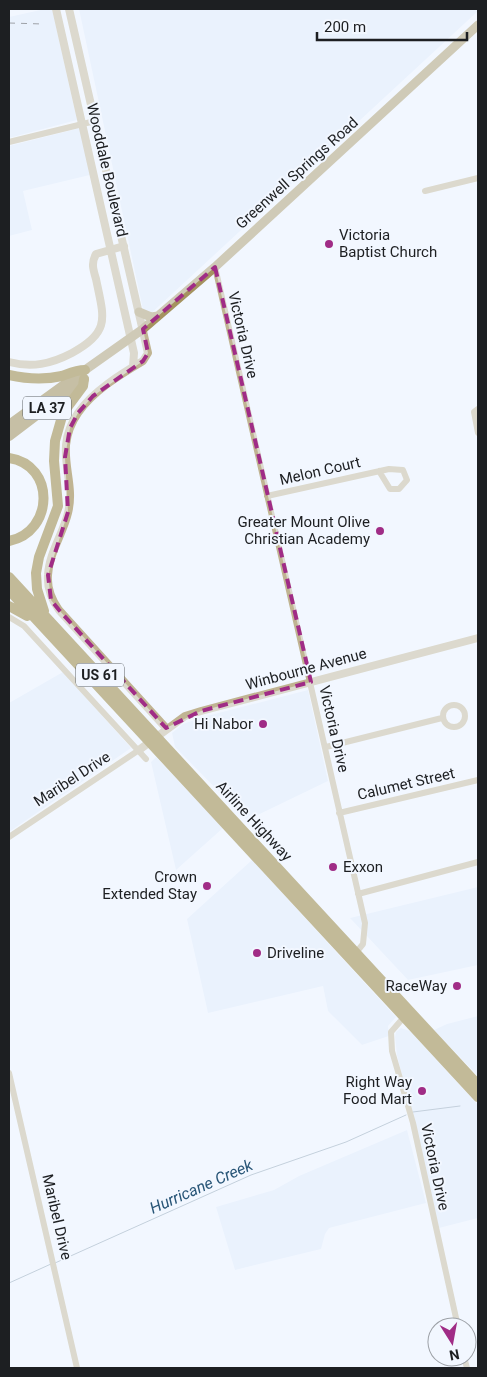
<svg xmlns="http://www.w3.org/2000/svg" width="487" height="1377" font-family="Roboto,sans-serif">
	<style>
		.built { fill: #e1ebfb }
		.lines { fill: none; stroke-linecap: round; stroke-linejoin: round }
		.stream { stroke: #8ca0b2; stroke-width: 1 }
		.minor { stroke: #c0b492; stroke-width: 6 }
		.tertiary { stroke: #c0b492; stroke-width: 8 }
		.secondary { stroke: #a59360; stroke-width: 9 }
		.primary { stroke: #917b38; stroke-width: 10 }
		.trunk { stroke: #88701c; stroke-width: 10 }
		.rail { stroke: #37393d; stroke-width: 1; stroke-dasharray: 6 6; stroke-linecap: butt }
		.marked { fill: none; stroke: #a02c86; stroke-width: 4; stroke-dasharray: 10 6; stroke-linejoin: round }
		.poi-dot { fill: #a02c86; stroke: #f2f7ff; stroke-width: 2 }
		.labels { text-anchor: middle; stroke-width: 4; stroke-linejoin: round; paint-order: stroke }
		.shield { fill: #f2f7ff; stroke: #5d6064; stroke-width: 1 }
		.shield-label { font-size: 14px; font-weight: bold; fill: #1d1f22 }
		.street-label { font-size: 15px; fill: #1d1f22; stroke: #f2f7ff }
		.poi-label { font-size: 15px; fill: #1d1f22; stroke: #f2f7ff; text-anchor: end }
		.water-label { font-size: 16px; font-style: italic; fill: #285577; stroke: #f2f7ff }
	</style>
	<rect width="100%" height="100%" fill="#f2f7ff"/>
	<path class="built" d="M45 9H52L77 120 9 138V17Z
		M79 9H478V11L145 319Z
		M80 128 90 175 23 191 32 230 9 236V146Z
		M63 672 131 748 9 832V703Z
		M308 690 328 781 247 820 175 747 172 733 183 724 203 717Z
		M156 757 223 828 176 870 151 762Z
		M252 860 396 1017 388 1026 389 1036 362 1045 328 1011 323 986 208 1013 187 919Z
		M478 887V965L408 980 350 918Z
		M478 1016V1076L434 1030 447 1024Z
		M401 1028 410 1031 478 1105V1218L439 1228 397 1055 395 1037 396 1032Z
		M407 1130 426 1203 329 1228 325 1234 321 1249 235 1270 216 1207 274 1190 299 1176Z"/>
	<g class="lines">
		<path class="stream" d="M413 1112 460 1106
			M55 1263 251 1175 346 1142 406 1115
			M9 1283 51 1264"/>
		<path class="minor" d="M9 142 95 121
			M425 191 478 178
			M215 267 365 923 363 944 354 955
			M478 409 474 412 478 433
			M267 496 389 469 403 470 407 480 399 489H390L379 471
			M9 617 24 626 146 759
			M443 716a11 11 0 1 1 22 0a11 11 0 1 1-22 0Z
			M326 747 442 718
			M339 813 478 780
			M9 837 139 750
			M358 894 478 862
			M404 1017 391 1032 392 1051 413 1123 458 1327
			M9 1073 77 1368
			M464 1357 467 1368"/>
		<path class="tertiary" d="M56 9 134 353 133 367
			M69 9 148 353 143 361C121 374 93 391 78 413 52 451 77 478 68 513 63 534 49 553 48 575 47 588 51 599 59 610L166 728
			M9 362C32 368 51 364 72 353 111 332 104 318 96 279 93 269 91 263 96 254L124 246
			M139 750 185 716 201 711 478 638"/>
		<path class="secondary" d="M139 312 151 317 158 316
			M85 370 143 329 215 267 478 25"/>
		<path class="primary" d="M9 425 82 372
			M9 436 84 379"/>
		<path class="trunk" d="M9 375C27 379 44 380 62 376 70 373 76 370 85 370
			M9 458C56 465 54 532 9 541
			M9 577 478 1085
			M9 590 478 1097
			M9 606 27 616
			M44 611 37 589 36 573 39 557 58 506 54 461 55 441 63 413 83 386 84 379"/>
		<path class="rail" d="M9 9H10
			M9 23 43 24"/>
	</g>
	<path d="M0 0H487V1377H0ZM215 267 311 682 201 711 166 728 59 610 51 600 48 575 68 512 65 457 70 428 78 413 93 396 143 361 148 353 143 329Z" fill="#f2f7ff" fill-opacity=".55" fill-rule="evenodd"/>
	<path class="marked" d="M215 267 311 682 201 711 166 728 59 610 51 600 48 575 68 512 65 457 70 428 78 413 93 396 143 361 148 353 143 329Z"/>
	<g class="poi-dot">
		<circle cx="329" cy="244" r="5"/>
		<circle cx="380" cy="531" r="5"/>
		<circle cx="263" cy="724" r="5"/>
		<circle cx="333" cy="867" r="5"/>
		<circle cx="207" cy="886" r="5"/>
		<circle cx="257" cy="953" r="5"/>
		<circle cx="457" cy="986" r="5"/>
		<circle cx="422" cy="1091" r="5"/>
	</g>
	<g class="labels">
		<g class="shield">
			<rect x="23" y="396.5" width="48" height="23" rx="4"/>
			<rect x="76" y="663.5" width="48" height="23" rx="4"/>
		</g>
		<g class="shield-label">
			<text x="47" y="413">LA 37</text>
			<text x="100" y="680">US 61</text>
		</g>
		<g class="street-label">
			<text transform="translate(107 170) rotate(77)" y="5">Wooddale Boulevard</text>
			<text transform="translate(297 173) rotate(-42)" y="5">Greenwell Springs Road</text>
			<text transform="translate(243 335) rotate(77)" y="5">Victoria Drive</text>
			<text transform="translate(320 471) rotate(-13)" y="5">Melon Court</text>
			<text transform="translate(306 669) rotate(-15)" y="5">Winbourne Avenue</text>
			<text transform="translate(334 729) rotate(77)" y="5">Victoria Drive</text>
			<text transform="translate(72 779) rotate(-33)" y="5">Maribel Drive</text>
			<text transform="translate(406 784) rotate(-13)" y="5">Calumet Street</text>
			<text transform="translate(254 821) rotate(47)" y="5">Airline Highway</text>
			<text transform="translate(435 1167) rotate(78)" y="5">Victoria Drive</text>
			<text transform="translate(57 1217) rotate(77)" y="5">Maribel Drive</text>
		</g>
		<g class="poi-label">
			<text x="339" y="240" text-anchor="start">Victoria<tspan x="339" dy="17">Baptist Church</tspan></text>
			<text x="370" y="527">Greater Mount Olive<tspan x="370" dy="17">Christian Academy</tspan></text>
			<text x="253" y="729">Hi Nabor</text>
			<text x="343" y="872" text-anchor="start">Exxon</text>
			<text x="197" y="882">Crown<tspan x="197" dy="17">Extended Stay</tspan></text>
			<text x="267" y="958" text-anchor="start">Driveline</text>
			<text x="447" y="991">RaceWay</text>
			<text x="412" y="1087">Right Way<tspan x="412" dy="17">Food Mart</tspan></text>
		</g>
		<g class="water-label">
			<text transform="translate(201 1186) rotate(-24)" y="6">Hurricane Creek</text>
		</g>
	</g>
	<rect width="487" height="1377" fill="none" stroke="#1d1f22" stroke-width="20"/>
	<g transform="translate(452 1342) rotate(169)"><circle r="24" fill="#f2f7ff" stroke="#9da1a7"/>
	<path d="M0-4L9 19L0 12L-9 19Z" fill="#a02c86"/>
	<text y="-8" font-size="14" font-weight="bold" text-anchor="middle" fill="#1d1f22">N</text>
	</g>
	<path d="M317 32v8h150v-8" fill="none" stroke="#1d1f22" stroke-width="2.5"/>
	<text x="324" y="32" font-size="15" fill="#1d1f22" stroke="#f2f7ff" stroke-width="4" paint-order="stroke">200 m</text>
</svg>
